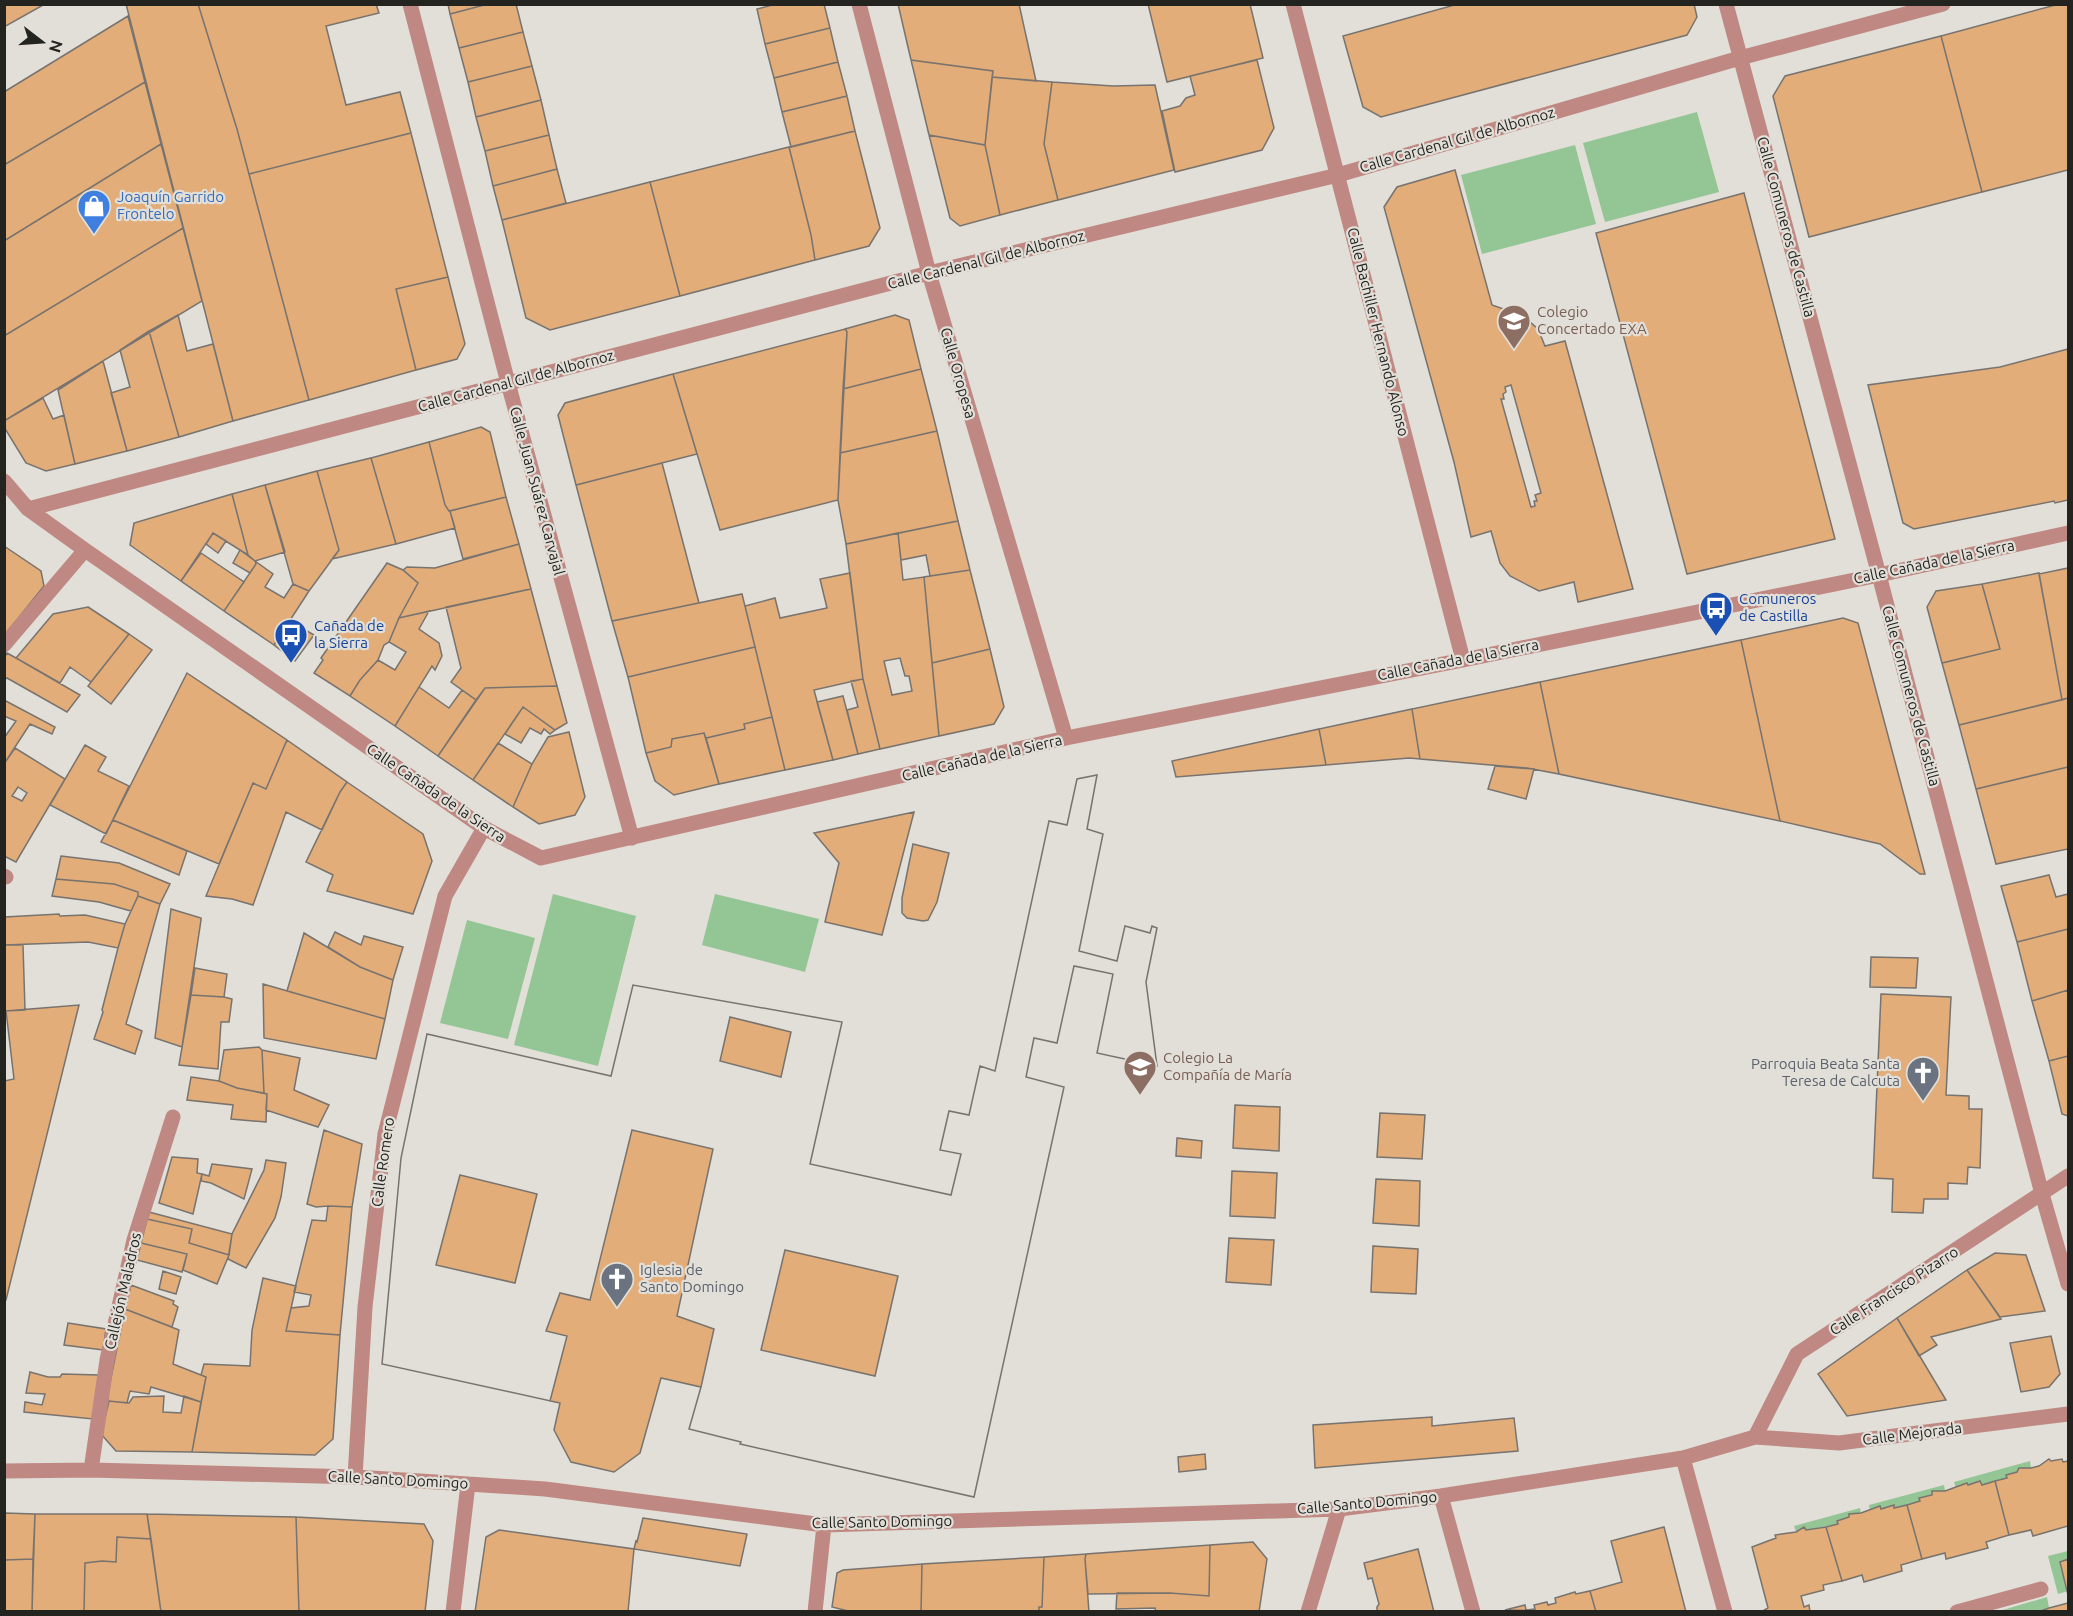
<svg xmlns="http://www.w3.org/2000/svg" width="2073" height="1616" font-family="Ubuntu,sans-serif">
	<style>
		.green { fill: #94c594 }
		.building { fill: #e2ad79; stroke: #78736e; stroke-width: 1.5; fill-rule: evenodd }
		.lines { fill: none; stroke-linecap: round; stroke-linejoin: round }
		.street { stroke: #bf8882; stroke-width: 15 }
		.labels { text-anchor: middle; stroke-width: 4.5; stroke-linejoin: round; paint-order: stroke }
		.street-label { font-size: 15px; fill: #232320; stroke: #e1dfd8 }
		.shop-label { font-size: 15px; fill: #366cbe; stroke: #e1dfd8; text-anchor: start }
		.education-label { font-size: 15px; fill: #785e54; stroke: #e1dfd8; text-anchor: start }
		.transit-label { font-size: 15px; fill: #164399; stroke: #e1dfd8; text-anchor: start }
		.worship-label { font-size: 15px; fill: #5b616d; stroke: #e1dfd8; text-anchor: end }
	</style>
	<rect width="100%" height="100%" fill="#e1dfd8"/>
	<path class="green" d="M1697 112 1719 192 1605 222 1583 143Z
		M1575 145 1596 224 1482 254 1461 175Z
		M553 894 636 916 598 1066 514 1045Z
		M715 894 819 919 805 972 702 945Z
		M467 920 535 938 508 1039 440 1023Z
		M2030 1461 2031 1468H2019L2017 1472 2006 1475 2007 1478 1982 1485H1968L1967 1483 1956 1488 1954 1482Z
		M1944 1485 1945 1491H1932V1495L1919 1498 1920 1501 1894 1508 1893 1505 1881 1509 1879 1506 1870 1511 1869 1505Z
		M1860 1508 1861 1513 1849 1514V1517L1837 1521 1838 1524 1796 1532 1794 1526Z
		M2068 1551V1559L2060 1562 2068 1591 2058 1594 2048 1556Z
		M2047 1597 2049 1608 2038 1611 1996 1612Z"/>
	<path class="building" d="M4 4H45L4 27Z
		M126 4H198L237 129 309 400 233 421Z
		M198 4H376L379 13 326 26 346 105 400 92 411 133 249 174 237 129Z
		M448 4H488L450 14Z
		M488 4H516L523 32 459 48 450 14Z
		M776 4H824L830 28 765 44 757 9Z
		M898 4H1019L1036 81 992 77 993 71 911 60Z
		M1148 4H1250L1263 58 1167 82Z
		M1458 4H1694L1697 17 1687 35 1381 117 1363 107 1343 36Z
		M2059 4H2068V170L1982 192 1941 36Z
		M128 16 145 82 4 165V92Z
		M830 28 838 62 774 78 765 44Z
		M523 32 532 66 468 82 459 48Z
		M1941 36 1982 192 1809 237 1773 96 1785 76Z
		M911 60 993 71 985 145 929 135Z
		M1257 60 1274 128 1262 150 1175 172 1162 111 1180 106 1186 98 1195 95 1190 76Z
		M838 62 847 96 782 112 774 78Z
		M532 66 541 100 476 117 468 82Z
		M992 77 1052 82 1044 144 1058 200 1000 215 985 145Z
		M145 82 161 144 4 241V165Z
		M1052 82 1113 86 1155 85 1174 170 1058 200 1044 144Z
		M847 96 855 131 791 147 782 112Z
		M541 100 549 135 485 151 476 117Z
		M855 131 880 228 869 246 815 260 811 235 789 147Z
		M411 133 448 277 396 289 416 370 309 400 249 174Z
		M549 135 557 169 493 186 485 151Z
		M929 135 985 145 1000 215 960 226 950 218Z
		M161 144 183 228 4 336V241Z
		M789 147 811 235 815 260 680 296 650 182Z
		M557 169 566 203 502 220 493 186Z
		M1455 170 1492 305 1523 316 1538 329 1545 346 1565 341 1633 589 1578 602 1574 582 1539 591 1510 576 1500 563 1491 531 1471 537 1454 462 1384 207 1397 187ZM1511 385 1541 493 1535 495 1537 501H1534L1535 506 1531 507 1501 399H1504L1503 394 1506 392 1505 387Z
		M650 182 680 296 550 330 526 318 502 220Z
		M1744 193 1835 539 1687 574 1596 233Z
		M183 228 202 301 4 421V336Z
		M448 277 465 344 457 359 416 370 396 289Z
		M178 315 187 351 213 344 233 421 179 437 149 331Z
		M895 315 909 320 921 369 843 389 847 332 845 329Z
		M845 329 847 332 838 500 720 530 673 374Z
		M149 331 179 437 127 451 111 393 130 387 120 350Z
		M2068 349V500L2055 503 2054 501 1914 529 1903 523 1868 385 2000 367Z
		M103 361 127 451 75 464 58 390Z
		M921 369 937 431 840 453 843 389Z
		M673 374 697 454 576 485 558 415 565 403Z
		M43 398 53 419 64 415 75 464 46 471 26 463 4 427V421Z
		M481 427 490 432 506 497 449 511 445 505 429 442Z
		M937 431 958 521 846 544 838 500 840 453Z
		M429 442 445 505 449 511H450L455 528 396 544 371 458Z
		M371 458 396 544 332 559 339 550 317 471Z
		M662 463 699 603 612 621 576 485Z
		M317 471 339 550 309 591 293 584 265 485Z
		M265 485 285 552 255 561 248 555 232 494Z
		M232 494 248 555 213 533 181 581 130 545 134 523Z
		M506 497 519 544 463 559 450 511Z
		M958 521 970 570 930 576 926 555 901 560 898 533Z
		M213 533 226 541 218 553 206 544Z
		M898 533 903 580 924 577 939 736 880 749 863 679 846 544ZM900 658 905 676H909L912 691 892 695 884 661Z
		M519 544 531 589 399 618 418 583 403 570 407 567 435 568Z
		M4 546 41 571 44 586 4 636Z
		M240 550 255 561 256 564 250 573 233 563Z
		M201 553 244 582 224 611 181 581Z
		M255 561 273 574 265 587 284 598 293 584 309 591 274 645 224 611 256 564Z
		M387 563 403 570 418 583 399 618 389 642 384 645 378 660 360 680 350 696 314 673 323 660 321 658Z
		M2068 568V698L2062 700 2039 574Z
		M970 570 990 649 932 663 924 577Z
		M850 573 863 679 814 690 833 760 785 770 745 606 775 598 780 618 827 608 820 579Z
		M2039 573 2062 700 1959 725 1942 663 2000 649 1982 584Z
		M1982 584 2000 649 1942 663 1927 607 1936 591Z
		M531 589 557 686 485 688 476 700 451 682 461 668 446 607Z
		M742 594 755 647 628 677 612 621Z
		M88 607 129 634 91 682 70 667 60 683 16 658 53 614Z
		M429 611 419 629 439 643 442 656 435 670 432 666 395 726 350 696 360 680 378 660 395 670 406 652 389 642 399 618Z
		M1843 618 1858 623 1925 874H1920L1880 844 1780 821 1741 640Z
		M290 621 314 635 295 661 274 645Z
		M129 634 152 650 111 704 88 686Z
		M1741 640 1780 821 1559 774 1540 682Z
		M755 647 772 717 744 724 745 729 706 738 704 733 672 739 671 747 646 753 628 677Z
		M990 649 1004 707 994 724 939 736 932 663Z
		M7 653 16 658 80 695 67 712 7 678 4 680V658Z
		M187 673 287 740 266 789 253 783 219 864 113 820Z
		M863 679 880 749 858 754 847 710 858 707 851 681Z
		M1540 682 1559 774 1527 768 1420 759 1412 709Z
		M557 686 567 723 555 730 523 707 473 780 438 756 485 688Z
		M419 687 449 708 462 690 476 700 438 756 395 726Z
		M843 696 858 754 833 760 817 702Z
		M2068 698V767L1976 789 1959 725Z
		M4 700 55 727 52 734 30 724 4 764V738L16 721 4 716Z
		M523 707 555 730 550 734 544 729 541 734 530 728 521 743 505 734Z
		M1412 709 1420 759 1409 758 1326 765 1319 729Z
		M772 717 785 770 719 784 706 738 745 729 744 724Z
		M1319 729 1326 765 1176 777 1172 761Z
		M569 732 585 797 575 815 539 824 513 807 532 764 548 737Z
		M704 733 719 784 674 795 655 781 646 753 671 747 672 739Z
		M287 740 347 782 340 792 322 830 286 812 253 905 232 899 206 896 253 783 266 789Z
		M498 743 532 764 513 807 473 780Z
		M85 745 106 757 98 771 129 786 106 834 50 805Z
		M15 748 65 779 16 862 4 856V764ZM18 787 27 793 22 801 12 796Z
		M1495 766 1534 769 1526 799 1488 789Z
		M2068 767V849L1996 864 1976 789Z
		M1097 775 1087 829 1103 834 1079 951 1117 961 1125 926 1150 933 1152 926 1157 928 1146 982 1157 1066 1097 1053 1113 974 1074 966 1057 1043 1034 1038 1026 1077 1064 1087 974 1497 740 1444 741 1442 689 1429 701 1387 661 1378 640 1453 614 1472 571 1462 554 1430 560 1403 382 1364 401 1158 427 1034 611 1076 633 985 842 1022 810 1164 951 1195 961 1154 940 1150 949 1111 969 1115 980 1066 995 1071 1049 821 1067 825 1077 779ZM730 1017 791 1032 781 1077 720 1061ZM460 1175 537 1194 515 1283 436 1265ZM785 1250 898 1276 875 1376 761 1350Z
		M1097 775 1087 829 1103 834 1079 951 1117 961 1125 926 1150 933 1152 926 1157 928 1146 982 1157 1066 1097 1053 1113 974 1074 966 1057 1043 1034 1038 1026 1077 1064 1087 974 1497 740 1444 741 1442 689 1429 701 1387 661 1378 640 1453 614 1472 571 1462 554 1430 560 1403 382 1364 401 1158 427 1034 611 1076 633 985 842 1022 810 1164 951 1195 961 1154 940 1150 949 1111 969 1115 980 1066 995 1071 1049 821 1067 825 1077 779Z
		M347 782 423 834 432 861 413 914 327 891 333 875 306 862 340 792Z
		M914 812 882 935 825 922 839 863 814 833Z
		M113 820 187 851 179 875 101 842Z
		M913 844 949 853 937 902 928 920 923 921 907 918 902 913V898Z
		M61 856 119 863 170 884 160 904 138 896V892L114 884 56 879Z
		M2049 875 2056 897 2068 894V929L2017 942 2001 886Z
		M56 879 114 884 138 892V896L131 911 99 902 52 896Z
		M138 896 160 904 126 1024 142 1031 135 1054 94 1039 103 1012 102 1010 118 948 125 924Z
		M171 909 201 918V920L182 1047 155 1038Z
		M59 914 60 916 85 915 125 924 118 948 88 942 4 945 5 917Z
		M2068 929V990L2032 1001 2017 942Z
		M335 932 361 945 364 936 403 947 393 980 360 967 328 947Z
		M304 933 360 967 393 980 385 1019 287 991Z
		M4 945H23L25 1010 4 1011Z
		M1871 957 1918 958 1916 988 1870 987Z
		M195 968 227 974 224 997 191 995Z
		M263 984 385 1019 376 1059 264 1038Z
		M2068 990V1056L2049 1061 2032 1001Z
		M1881 994 1951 997 1946 1095 1969 1096V1109H1982L1980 1168 1968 1167 1967 1184 1948 1183V1199H1924L1923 1213 1892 1212 1893 1179 1873 1178Z
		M191 995 224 997 232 999 229 1022H221L218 1069 179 1065Z
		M79 1005 6 1300H4V1081L14 1079 6 1011Z
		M259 1047 262 1050 264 1093 237 1088 219 1081 224 1050Z
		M262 1050 300 1058 294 1090 329 1105 318 1127 266 1110 267 1094 264 1093Z
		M2068 1056V1116L2062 1114 2049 1061Z
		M191 1077 219 1081 237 1088 267 1094 266 1122 231 1119 233 1105 187 1100Z
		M1235 1105 1280 1107 1279 1151 1233 1148Z
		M1380 1113 1425 1115 1422 1159 1377 1157Z
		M324 1130 362 1144 352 1207 328 1206 316 1207 307 1204Z
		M632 1130 713 1149 677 1316 714 1329 701 1387 661 1378 640 1453 614 1472 571 1462 554 1430 560 1403 550 1401 567 1336 546 1331 560 1293 590 1300Z
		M1177 1138 1202 1141 1201 1158 1176 1156Z
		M172 1157 198 1159 197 1173 202 1174 193 1214 159 1203Z
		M266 1160 286 1163 281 1197 275 1218 246 1268 228 1259 232 1234 264 1170Z
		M212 1164 252 1169 244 1199 211 1183 201 1181 202 1174 209 1176Z
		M1232 1171 1277 1173 1275 1218 1230 1216Z
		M1376 1179 1420 1181 1419 1226 1373 1223Z
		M328 1206 352 1207 340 1335 286 1331 291 1308 309 1306 311 1295 294 1292 312 1220 326 1221Z
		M149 1212 232 1234 229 1255 189 1243 192 1229 147 1219Z
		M147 1219 192 1229 189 1243 229 1255 217 1284 183 1270 187 1254 141 1243Z
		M1229 1238 1274 1240 1271 1285 1226 1282Z
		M141 1243 187 1254 182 1272 137 1260Z
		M1373 1246 1418 1249 1416 1294 1371 1292Z
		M1995 1253 2026 1255 2045 1311 2000 1317 1967 1270Z
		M1967 1270 2001 1319 1931 1337 1937 1345 1919 1356 1897 1318Z
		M163 1271 181 1277 176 1294 159 1289Z
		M263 1278 296 1286 286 1331 340 1335 333 1439 315 1455 192 1452 206 1377 201 1375 204 1364 250 1366 252 1330Z
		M131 1285 174 1301 173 1304 178 1307 172 1327 125 1309Z
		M125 1309 179 1330 173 1364 206 1377 201 1402 151 1387 149 1394 130 1391 127 1403 109 1401 107 1397Z
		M1897 1318 1946 1400 1847 1416 1818 1374Z
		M68 1323 106 1329 103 1350 64 1345Z
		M2051 1336 2060 1374 2049 1387 2021 1392 2010 1343Z
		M30 1372 48 1377H60L62 1374 99 1375 93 1419 24 1412 25 1402 42 1405 45 1394 26 1393Z
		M164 1396 163 1412 181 1413 184 1396 201 1402 192 1452 116 1451 101 1434 109 1401 129 1403 133 1397Z
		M1432 1417V1426L1514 1418 1518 1451 1315 1468 1313 1425Z
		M1205 1454 1206 1469 1179 1472 1178 1457Z
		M2049 1459 2051 1461 2062 1459 2063 1462 2068 1461V1526L2033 1536 2031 1530 2009 1535 1995 1481 2007 1478 2006 1475 2017 1472 2019 1468H2031L2039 1466Z
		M1980 1481 1982 1485 1995 1481 2009 1535 1986 1542 1988 1548 1946 1559 1945 1553 1922 1559 1907 1505 1920 1501 1919 1498 1932 1495V1491H1945L1967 1483 1968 1485Z
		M1894 1505V1508L1907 1505 1922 1559 1901 1565 1902 1571 1864 1582 1862 1575 1842 1581 1826 1527 1838 1524 1837 1521 1849 1517V1514L1861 1513 1880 1506 1881 1509Z
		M4 1513 35 1514 33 1559 4 1560Z
		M35 1514H147L151 1539 117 1537 116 1562 102 1561 85 1563 84 1612H32Z
		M147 1514 296 1517 299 1612H161Z
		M296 1517 424 1524 433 1541 425 1612H299Z
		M643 1518 747 1534 740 1566 634 1549 636 1541 637 1542Z
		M1664 1527 1686 1612H1596L1590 1591 1622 1582 1611 1541Z
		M1804 1527 1806 1530 1826 1527 1842 1581 1823 1585 1824 1590 1801 1596 1804 1607 1809 1605 1810 1612H1761L1768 1608 1752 1547 1776 1538 1775 1535 1796 1532Z
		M499 1530 634 1549 628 1612H475L486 1537Z
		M117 1537 151 1539 161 1612H84L85 1563 102 1561 116 1562Z
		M1253 1542 1267 1559 1259 1612H1156L1155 1608 1116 1609 1117 1593H1170L1209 1596 1210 1545Z
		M1210 1545 1209 1596 1170 1593 1088 1594 1085 1559 1086 1554Z
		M1418 1549 1434 1612H1377V1607L1379 1604 1372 1578 1368 1579 1364 1563Z
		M1086 1554 1085 1559 1089 1612H1039V1607H1042L1044 1557Z
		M1044 1557 1042 1607H1039V1612H921L922 1564Z
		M33 1559 32 1612H4V1560Z
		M2068 1559V1595L2060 1562Z
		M922 1564 921 1612H852L832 1607 837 1573 843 1570Z
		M1590 1591 1596 1612 1505 1610 1525 1605 1526 1610 1535 1609 1534 1605 1547 1602 1548 1605 1556 1603 1555 1598 1575 1592 1576 1594Z
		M2068 1603V1612H2038L2049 1608Z"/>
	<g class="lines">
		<path class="street" d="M410 4 508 383 632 838
			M859 4 929 273 1066 738
			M1293 4 1463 660
			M1726 4 1879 575 2042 1194 2068 1284
			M4 481 28 509 85 550 484 828 541 858 1066 738 1463 660 1879 575 2068 533
			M28 509 929 273 1338 175 1740 58 1943 4
			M4 645 85 550
			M4 876 6 877
			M1755 1437 1797 1354 2068 1176
			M1683 1458 1725 1612
			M91 1470 107 1360 134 1240 173 1117
			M4 1471 91 1470 355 1477 468 1484 545 1489 824 1525 1339 1509 1441 1496 1683 1458 1755 1437 1839 1443 2068 1414
			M355 1477 365 1307 385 1134 445 896 484 828
			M1441 1496 1473 1612
			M453 1612 468 1484
			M815 1612 824 1525
			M1308 1612 1339 1509
			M1957 1612 2041 1589"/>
	</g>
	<defs>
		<g id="shop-pin" transform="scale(1.725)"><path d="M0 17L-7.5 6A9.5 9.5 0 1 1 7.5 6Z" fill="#3f7fe0" stroke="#e1dfd8"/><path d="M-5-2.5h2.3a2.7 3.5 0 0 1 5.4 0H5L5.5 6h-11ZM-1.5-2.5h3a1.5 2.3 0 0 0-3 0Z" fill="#fff"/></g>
		<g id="school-pin" transform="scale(1.725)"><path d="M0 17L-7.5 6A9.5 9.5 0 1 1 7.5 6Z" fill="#8d6e63" stroke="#e1dfd8"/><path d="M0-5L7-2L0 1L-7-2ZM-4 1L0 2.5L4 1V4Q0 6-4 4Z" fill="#fff"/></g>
		<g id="bus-pin" transform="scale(1.725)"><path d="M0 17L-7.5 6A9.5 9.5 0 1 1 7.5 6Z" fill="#1a4fb4" stroke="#e1dfd8"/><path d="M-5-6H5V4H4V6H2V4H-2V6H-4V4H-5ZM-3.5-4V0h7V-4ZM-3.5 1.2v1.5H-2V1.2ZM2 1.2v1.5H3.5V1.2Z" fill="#fff"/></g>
		<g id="church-pin" transform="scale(1.725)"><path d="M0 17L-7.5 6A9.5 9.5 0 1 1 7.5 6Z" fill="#6b7280" stroke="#e1dfd8"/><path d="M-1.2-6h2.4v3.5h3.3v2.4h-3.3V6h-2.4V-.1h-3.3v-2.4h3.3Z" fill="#fff"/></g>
	</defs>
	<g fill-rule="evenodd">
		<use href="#shop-pin" x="94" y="206"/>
		<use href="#school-pin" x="1514" y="321"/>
		<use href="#bus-pin" x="1716" y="608"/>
		<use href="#bus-pin" x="291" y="635"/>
		<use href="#school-pin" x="1140" y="1067"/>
		<use href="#church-pin" x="1923" y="1073"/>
		<use href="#church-pin" x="617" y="1279"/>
	</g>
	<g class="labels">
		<g class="street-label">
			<text transform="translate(1457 140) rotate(-16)" y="5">Calle Cardenal Gil de Albornoz</text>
			<text transform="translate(1786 227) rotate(75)" y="5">Calle Comuneros de Castilla</text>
			<text transform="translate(986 260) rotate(-14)" y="5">Calle Cardenal Gil de Albornoz</text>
			<text transform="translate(1378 332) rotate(76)" y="5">Calle Bachiller Hernando Alonso</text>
			<text transform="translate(958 373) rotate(74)" y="5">Calle Oropesa</text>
			<text transform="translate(516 381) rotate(-15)" y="5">Calle Cardenal Gil de Albornoz</text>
			<text transform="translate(537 491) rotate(75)" y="5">Calle Juan Suárez Carvajal</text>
			<text transform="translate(1934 562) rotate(-12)" y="5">Calle Cañada de la Sierra</text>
			<text transform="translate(1458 660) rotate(-11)" y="5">Calle Cañada de la Sierra</text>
			<text transform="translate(1911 696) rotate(75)" y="5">Calle Comuneros de Castilla</text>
			<text transform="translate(982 758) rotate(-13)" y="5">Calle Cañada de la Sierra</text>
			<text transform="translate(436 793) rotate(34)" y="5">Calle Cañada de la Sierra</text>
			<text transform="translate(383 1162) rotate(-82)" y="5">Calle Romero</text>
			<text transform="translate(123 1291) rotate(-77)" y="5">Callejón Maladros</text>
			<text transform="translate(1894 1291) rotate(-33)" y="5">Calle Francisco Pizarro</text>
			<text transform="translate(1912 1434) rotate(-7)" y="5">Calle Mejorada</text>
			<text transform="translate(398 1480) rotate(3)" y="5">Calle Santo Domingo</text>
			<text transform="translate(1367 1503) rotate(-5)" y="5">Calle Santo Domingo</text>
			<text transform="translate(882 1522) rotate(-1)" y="5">Calle Santo Domingo</text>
		</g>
		<g class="shop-label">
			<text x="117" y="202">Joaquín Garrido<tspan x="117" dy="17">Frontelo</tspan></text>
		</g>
		<g class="education-label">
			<text x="1537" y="317">Colegio<tspan x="1537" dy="17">Concertado EXA</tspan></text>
			<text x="1163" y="1063">Colegio La<tspan x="1163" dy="17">Compañía de María</tspan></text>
		</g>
		<g class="transit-label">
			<text x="1739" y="604">Comuneros<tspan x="1739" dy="17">de Castilla</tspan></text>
			<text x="314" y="631">Cañada de<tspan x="314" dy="17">la Sierra</tspan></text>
		</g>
		<g class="worship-label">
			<text x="1900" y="1069">Parroquia Beata Santa<tspan x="1900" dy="17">Teresa de Calcuta</tspan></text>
			<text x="640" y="1275" text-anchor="start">Iglesia de<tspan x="640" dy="17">Santo Domingo</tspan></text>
		</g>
	</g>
	<rect width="2073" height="1616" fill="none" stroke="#232320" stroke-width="12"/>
	<g transform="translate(42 42) rotate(107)" stroke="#e1dfd8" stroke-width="4.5" paint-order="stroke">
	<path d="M0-4.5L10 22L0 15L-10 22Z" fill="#232320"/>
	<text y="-9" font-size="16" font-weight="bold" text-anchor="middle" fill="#232320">N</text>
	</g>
</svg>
